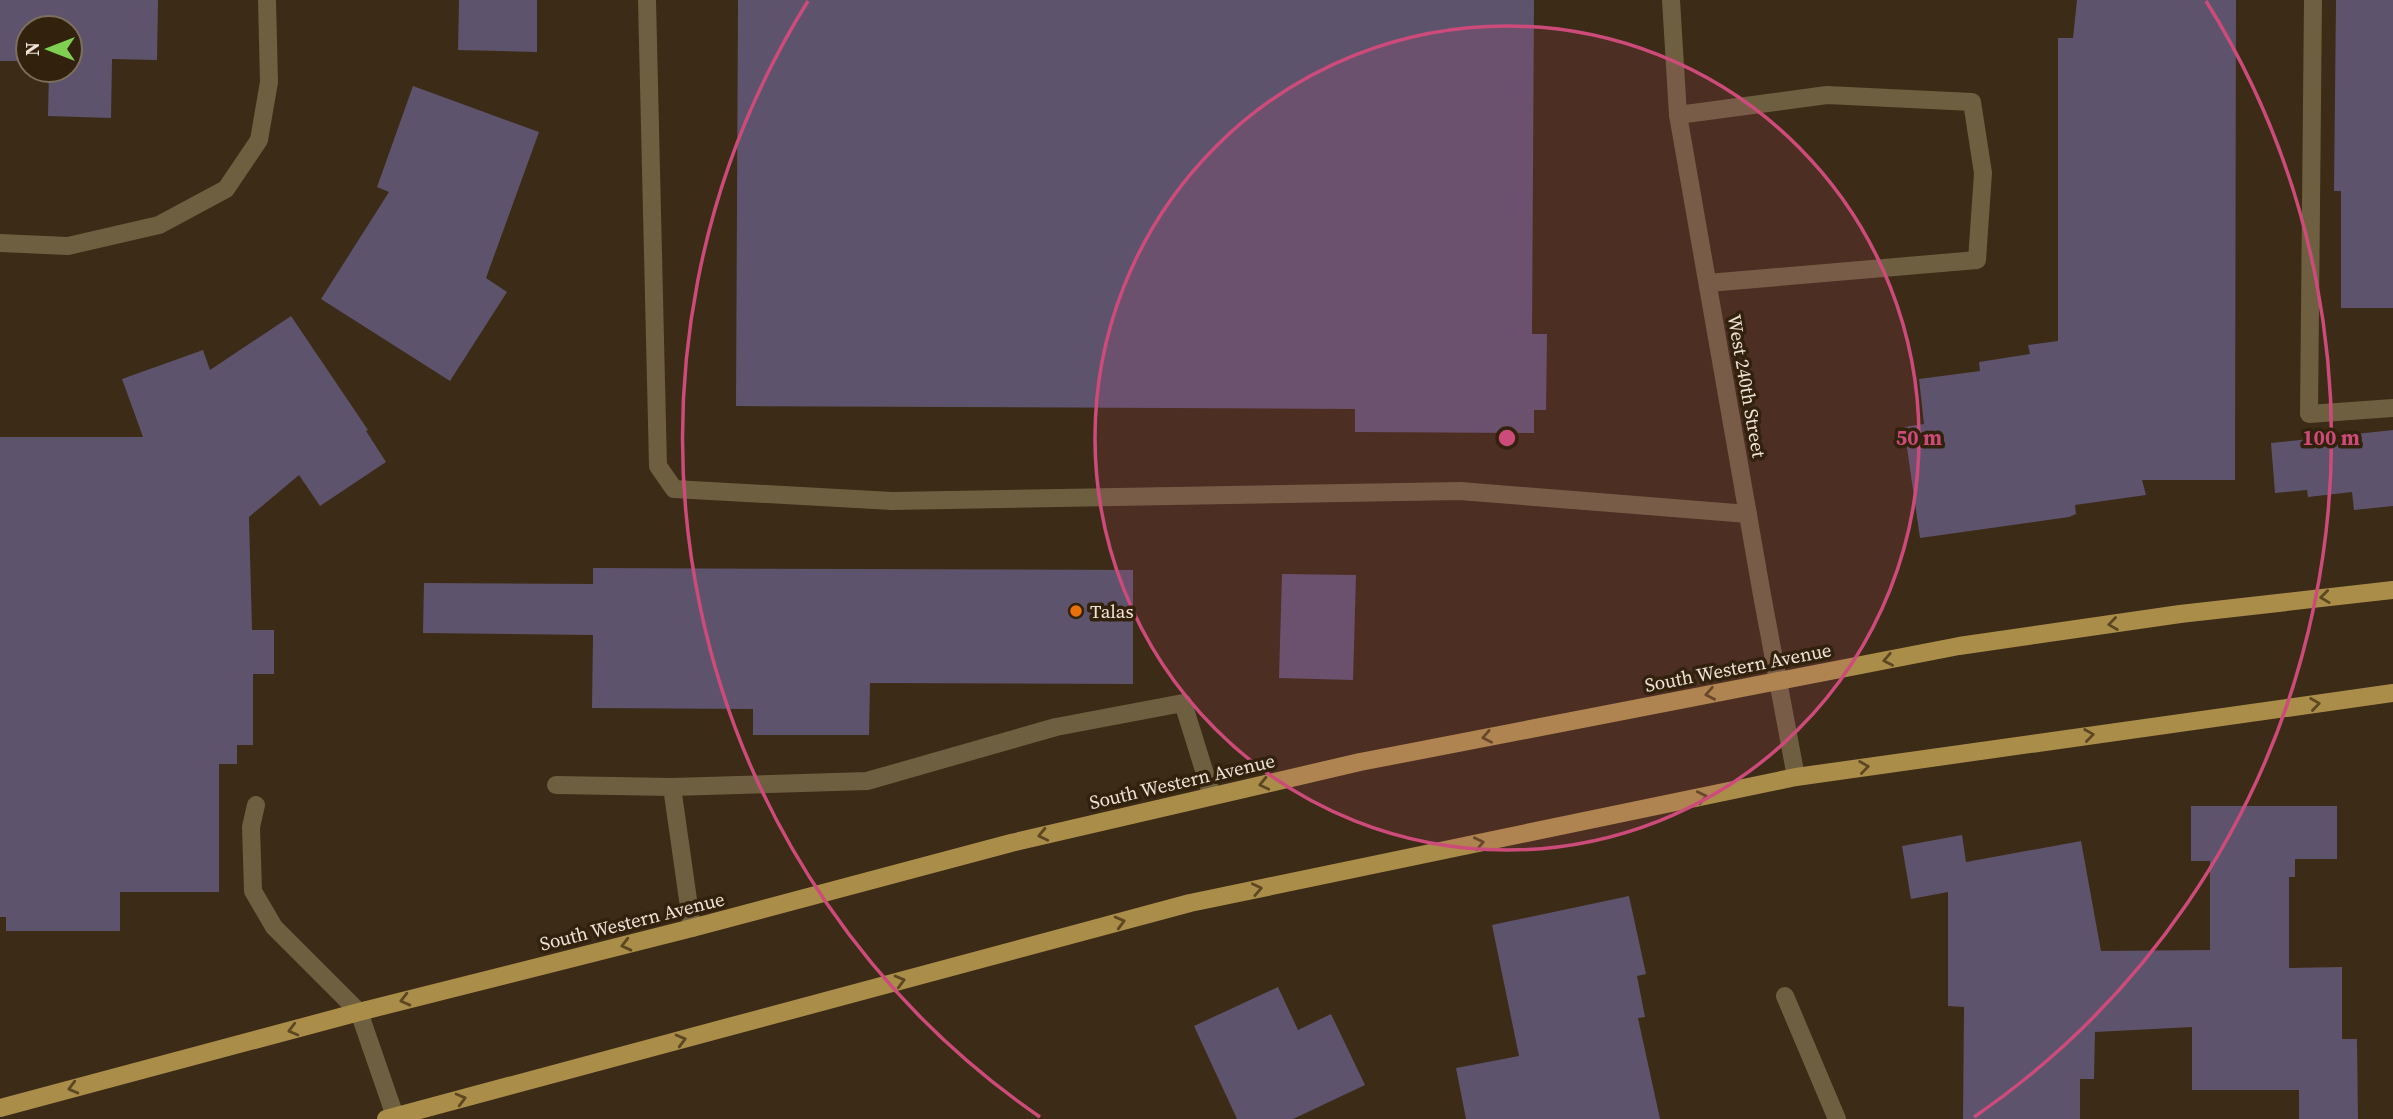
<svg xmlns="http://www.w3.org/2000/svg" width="2393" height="1119" font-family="'Source Serif 4',serif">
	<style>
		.building { fill: #5e536c }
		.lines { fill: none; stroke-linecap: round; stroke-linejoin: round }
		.service { stroke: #6d5f40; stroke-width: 18 }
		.minor { stroke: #6d5f40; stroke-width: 18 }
		.tertiary { stroke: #6d5f40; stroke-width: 18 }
		.primary { stroke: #ab8d4a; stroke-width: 18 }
		.oneway { stroke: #5c4722 }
		.ring { fill: none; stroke: #cd4b7a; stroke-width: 3.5 }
		.food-dot { fill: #e8710a; stroke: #32220d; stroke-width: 2.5 }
		.labels { text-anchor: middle; stroke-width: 7; stroke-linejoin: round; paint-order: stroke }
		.street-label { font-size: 19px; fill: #eee3d6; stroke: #32220d }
		.poi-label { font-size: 19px; fill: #eee3d6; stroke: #32220d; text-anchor: start }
		.centre { fill: #cd4b7a; stroke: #32220d; stroke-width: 3.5 }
		.ring-label { font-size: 21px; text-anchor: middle; font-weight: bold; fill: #cd4b7a; stroke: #32220d; stroke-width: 7; stroke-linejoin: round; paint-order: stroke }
	</style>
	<rect width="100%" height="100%" fill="#3c2b17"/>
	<path class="building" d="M0 0H158L157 60 112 59 111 118 48 116 49 70H70V28H28V61H0Z
		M459 0H537V52L458 50Z
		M738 0H1534L1532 334H1547L1546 410H1534V433L1355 432V409L736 406Z
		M2077 0H2236L2235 480H2142L2146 495 2075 505 2076 514 2069 517 1920 538 1904 427 1924 424 1919 379 1980 371 1979 362 2030 354 2028 345 2058 341V38H2073Z
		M2336 0H2393V308H2341V191H2334Z
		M413 86 539 132 486 278 507 292 450 381 321 299 389 192 377 187Z
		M291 316 368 430 366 431 386 462 320 506 299 475 249 517 252 630H274V674H253V745H237V764H219V892H120V931H6V917H0V437H143L122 379 203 350 210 370Z
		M2393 430V506L2354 510 2352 492 2308 497 2307 490 2275 493 2271 443Z
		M593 568 1133 570V684L870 683 869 735H753V709L592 708 593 635 423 633 424 583 593 584Z
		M1282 574 1356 575 1353 680 1279 678Z
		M2191 806H2337V859H2295V877H2289V968L2342 967V1039H2357L2358 1119H2299V1090H2192V1027L2095 1032 2094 1079H2080V1119H1963L1964 1007 1948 1006V892L1911 899 1902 846 1962 835 1966 862 2081 841 2101 951 2210 950V861H2191Z
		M1629 896 1646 974 1637 976 1645 1017 1638 1018 1660 1119H1466L1456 1068 1519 1056 1492 925Z
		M1278 987 1298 1030 1331 1014 1365 1085 1293 1119H1237L1194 1026Z"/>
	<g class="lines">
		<path class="service" d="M647 0 658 466 674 489 892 501 1460 491 1748 514
			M2313 0 2309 414 2393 408
			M1678 115 1827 95 1972 102 1983 173 1977 260 1708 283
			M556 785 672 787
			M256 805 251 827 253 891 274 927 359 1012
			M692 928 672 787 867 781 1056 727 1183 703 1212 796"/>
		<path class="minor" d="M0 243 68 246 159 225 226 189 259 140 269 82 267 0
			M1785 996 1837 1119
			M359 1012 396 1119"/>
		<path class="tertiary" d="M1671 0 1678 115 1762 595 1796 777"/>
		<path class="primary" d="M0 1108 359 1012 692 928 1011 843 1360 762 1959 646 2180 614 2393 590
			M386 1119 1190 903 1796 777 2393 693"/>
	</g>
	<defs><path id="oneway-chevron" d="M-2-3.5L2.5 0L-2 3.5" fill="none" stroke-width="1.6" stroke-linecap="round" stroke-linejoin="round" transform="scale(1.75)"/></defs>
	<g class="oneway">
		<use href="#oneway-chevron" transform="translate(2325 597) rotate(173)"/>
		<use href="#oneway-chevron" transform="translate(2113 624) rotate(172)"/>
		<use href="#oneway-chevron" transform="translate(1888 660) rotate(169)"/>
		<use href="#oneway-chevron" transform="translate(1710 694) rotate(169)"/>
		<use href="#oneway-chevron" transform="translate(2315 704) rotate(-8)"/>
		<use href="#oneway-chevron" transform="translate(2089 735) rotate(-8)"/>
		<use href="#oneway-chevron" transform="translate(1487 737) rotate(169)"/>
		<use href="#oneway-chevron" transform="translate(1864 767) rotate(-8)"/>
		<use href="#oneway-chevron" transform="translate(1264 784) rotate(167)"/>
		<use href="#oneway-chevron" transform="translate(1702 797) rotate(-12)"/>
		<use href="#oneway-chevron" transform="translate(1043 835) rotate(167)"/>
		<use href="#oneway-chevron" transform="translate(1479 843) rotate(-12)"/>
		<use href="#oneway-chevron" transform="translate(1257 889) rotate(-12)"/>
		<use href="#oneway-chevron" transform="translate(1120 922) rotate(-15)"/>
		<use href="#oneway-chevron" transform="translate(626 945) rotate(166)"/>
		<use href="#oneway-chevron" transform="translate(900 981) rotate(-15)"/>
		<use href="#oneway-chevron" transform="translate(405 1000) rotate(166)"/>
		<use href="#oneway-chevron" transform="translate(293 1030) rotate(165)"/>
		<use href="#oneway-chevron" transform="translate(681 1040) rotate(-15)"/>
		<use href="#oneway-chevron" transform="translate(73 1088) rotate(165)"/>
		<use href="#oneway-chevron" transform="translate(461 1099) rotate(-15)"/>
	</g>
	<circle cx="1507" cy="438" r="412" fill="#cd4b7a" fill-opacity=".12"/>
	<g class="ring">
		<circle cx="1507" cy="438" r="412"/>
		<path d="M1040 1117A824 824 0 0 1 808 1M2206 1A824 824 0 0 1 1974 1117"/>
	</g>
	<circle class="food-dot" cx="1076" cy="611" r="7"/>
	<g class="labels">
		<g class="street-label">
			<text transform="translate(1747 386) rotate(80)" y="7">West 240th Street</text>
			<text transform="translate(1738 667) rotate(-11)" y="7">South Western Avenue</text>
			<text transform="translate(1182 781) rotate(-13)" y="7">South Western Avenue</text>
			<text transform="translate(632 921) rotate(-14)" y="7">South Western Avenue</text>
		</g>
		<g class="poi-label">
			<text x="1090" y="618">Talas</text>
		</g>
	</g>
	<circle cx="1507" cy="438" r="10" class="centre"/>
	<g class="ring-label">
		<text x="1919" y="445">50 m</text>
		<text x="2331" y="445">100 m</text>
	</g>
	<g transform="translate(49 49) rotate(270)"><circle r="33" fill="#32220d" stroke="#7d6f5d" stroke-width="2"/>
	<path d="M0-5L12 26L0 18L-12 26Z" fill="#7fd052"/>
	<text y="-10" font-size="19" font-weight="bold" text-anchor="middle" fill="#eee3d6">N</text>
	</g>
</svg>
